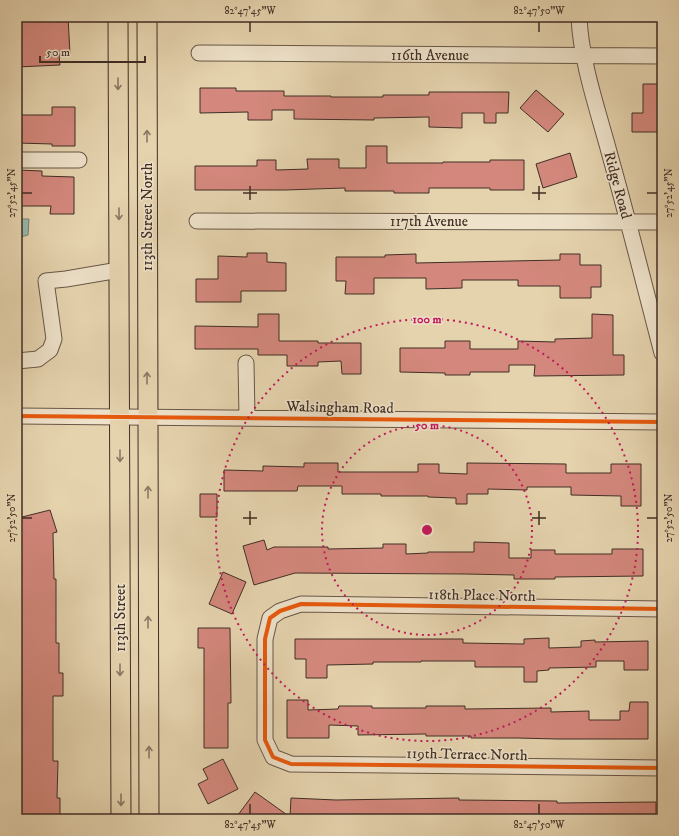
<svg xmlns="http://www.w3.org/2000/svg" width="679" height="836" font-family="'IM FELL DW Pica',serif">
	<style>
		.water { fill: #96b8aa; stroke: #748175 }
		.building { fill: #d4887d; stroke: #402e25 }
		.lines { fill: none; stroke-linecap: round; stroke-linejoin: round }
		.minor-casing { stroke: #695747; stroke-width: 17 }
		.major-casing { stroke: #402e25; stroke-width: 21 }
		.minor { stroke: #eee2ca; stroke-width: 15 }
		.major { stroke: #e5d3ae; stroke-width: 19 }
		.cycleway-casing { stroke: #eee2ca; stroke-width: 6 }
		.cycleway { stroke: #e8590c; stroke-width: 4 }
		.oneway { stroke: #8a7863 }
		.ticks { fill: none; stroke: #402e25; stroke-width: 1.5 }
		.ring { fill: none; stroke: #c2185b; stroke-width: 2; stroke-dasharray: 2 4 }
		.labels { text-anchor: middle; stroke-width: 3; stroke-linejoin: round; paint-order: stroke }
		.street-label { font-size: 15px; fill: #402e25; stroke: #eee2ca }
		.centre { fill: #c2185b; stroke: #eee2ca; stroke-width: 2 }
		.ring-label { font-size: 12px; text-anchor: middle; font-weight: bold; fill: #c2185b; stroke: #eee2ca; stroke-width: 3; stroke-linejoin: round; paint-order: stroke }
		.neatline { fill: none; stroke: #402e25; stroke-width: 1.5 }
		.ticks-label { font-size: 10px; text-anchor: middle; fill: #402e25 }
	</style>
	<rect width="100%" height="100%" fill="#e5d3ae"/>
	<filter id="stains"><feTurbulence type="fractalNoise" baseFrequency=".005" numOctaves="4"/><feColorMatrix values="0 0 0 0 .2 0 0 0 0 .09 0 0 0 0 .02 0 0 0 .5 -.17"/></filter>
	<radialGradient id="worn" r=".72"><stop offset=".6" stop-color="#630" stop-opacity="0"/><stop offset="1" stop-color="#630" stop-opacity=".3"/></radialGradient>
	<path class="water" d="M17 219H29L28 235 17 238Z"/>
	<path class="building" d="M17 17H68L70 54 59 55 60 65 17 67Z
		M643 84H662V132H632V113H643Z
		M200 88H236V91H284V96H331V97H383V95H429V92H509L508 113H496V123H484V113H462V128L429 127V117L374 118V120L294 119V110H272V120H248V112L200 113Z
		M536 90 564 114 548 132 520 108Z
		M52 107H75V146H52V144L17 143V115H52Z
		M366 146H387V163H443V162H490V160H524V190H490V188H429V193H394V191H345V188L285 190H195V166H257V160H276V170L308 169 307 159H339V168H366Z
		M570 153 577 177 543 188 536 164Z
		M17 170 42 171V176L74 177V214H50L51 206H17Z
		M247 253H267V262L286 263V291H241V302H196V279H218V256L247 257Z
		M416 254V263L560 260V254H580V265H601V287H591V298H560V286H518V280H462V288L426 289V278H374V294H345L346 281H336V257H385V255Z
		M258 314H279V341H318V343H361V374H342L341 361 318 362V366H287V355H258V349H195V326L258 327Z
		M592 314 613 315V355H624V375L534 376 535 365H509V372H470V375H445V373L400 372V348H445V341H470V349H518V341L555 342V339L592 338Z
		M304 463H338V472H418V464H439V473L467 474V463L566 464V473H611V464H641V506H621V496L571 495V487H527V490L488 489V494H467V504H456V498L428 497V496H381V494H342V486H298L297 491H224V470L263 471V466L304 467Z
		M200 494H217V517H200Z
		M50 510 57 532 53 533 54 579H56V643H59V673H63V696H53V761H58L57 798H60V819H17V803H19L20 732V696H18V611H21L20 572H19L18 518Z
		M264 540 267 550 274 547H328V549L383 548V544H406V554L428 553V552H474V542L509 543V558H531V550H555V554H612V549H643V576L555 577V579H514V575L465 574 295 573 254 585 243 546Z
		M223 572 246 582 232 614 209 604Z
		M198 628H230L231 703H228V748H204V648H198Z
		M549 638V648L581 647V641L595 640V642L648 641V670H624V661H596V667L549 668V670L537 671V682H524V667H475V661H421V662H373V664L327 665V678H306V659H295V639H463V643L524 644V639Z
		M287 700H308V710L338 709 339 706H372V708H426V706H465V709L551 708V712L589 711V720H620V711H629L630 702H648V739H557L517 738H471V736H426V734L358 735V726L329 725V738H287Z
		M223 759 238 789 208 804 198 784 208 779 203 769Z
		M255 792 290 817 291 798 336 800 459 798V800L557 801V803L656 802V819H235Z"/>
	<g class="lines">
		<g class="minor-casing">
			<path id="minor" d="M579 17C581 64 599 113 611 159 629 223 645 288 662 353
				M199 53 662 56
				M17 160H79
				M197 221 662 222
				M17 361 38 359 50 350 54 339 46 281 66 279 119 270
				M246 363 247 418
				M17 416 662 422
				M662 609 301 604 280 611 270 618 265 639V740L273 757 291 764 662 768"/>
		</g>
		<g class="major-casing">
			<path id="major" d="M118 17 121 819
				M147 17 149 819"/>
		</g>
		<use href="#minor" class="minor"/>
		<use href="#major" class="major"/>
		<g class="cycleway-casing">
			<path id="cycleway" d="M17 416 662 422
				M662 609 301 604 280 611 270 618 265 639V740L273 757 291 764 662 768"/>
		</g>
		<use href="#cycleway" class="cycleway"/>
	</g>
	<defs><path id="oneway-shaft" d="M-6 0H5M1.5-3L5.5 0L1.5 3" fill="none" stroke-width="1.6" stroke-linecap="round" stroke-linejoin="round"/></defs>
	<g class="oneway">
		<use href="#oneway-shaft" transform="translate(118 84) rotate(90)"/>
		<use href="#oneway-shaft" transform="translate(147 136) rotate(-90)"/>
		<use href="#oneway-shaft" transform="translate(119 214) rotate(90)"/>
		<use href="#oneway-shaft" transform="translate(147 378) rotate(-90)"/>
		<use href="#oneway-shaft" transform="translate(120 456) rotate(90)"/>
		<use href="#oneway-shaft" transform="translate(148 492) rotate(-90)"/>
		<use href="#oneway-shaft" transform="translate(148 622) rotate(-90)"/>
		<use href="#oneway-shaft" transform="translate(120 670) rotate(90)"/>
		<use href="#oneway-shaft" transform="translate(149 752) rotate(-90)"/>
		<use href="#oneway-shaft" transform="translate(121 800) rotate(90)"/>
	</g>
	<path class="ticks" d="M250 22V32M539 22V32M250 186V200M539 186V200M22 193H32M243 193H257M532 193H546M647 193H657M250 511V525M539 511V525M22 518H32M243 518H257M532 518H546M647 518H657M250 804V814M539 804V814"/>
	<g class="ring">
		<circle cx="427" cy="530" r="105"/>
		<circle cx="427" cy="530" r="211"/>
	</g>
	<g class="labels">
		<g class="street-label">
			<text x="430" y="60">116th Avenue</text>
			<text transform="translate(618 185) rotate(75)" y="5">Ridge Road</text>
			<text transform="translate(147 217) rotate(-90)" y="5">113th Street North</text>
			<text x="429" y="226">117th Avenue</text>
			<text transform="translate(340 407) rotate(1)" y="5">Walsingham Road</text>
			<text transform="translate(482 595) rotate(1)" y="5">118th Place North</text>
			<text transform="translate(120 618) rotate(-90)" y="5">113th Street</text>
			<text transform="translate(467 754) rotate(1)" y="5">119th Terrace North</text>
		</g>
	</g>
	<circle cx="427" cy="530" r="6" class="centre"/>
	<g class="ring-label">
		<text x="427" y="323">100 m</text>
		<text x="427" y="429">50 m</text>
	</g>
	<rect width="679" height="836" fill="none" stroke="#e5d3ae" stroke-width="44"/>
	<path d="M40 56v6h105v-6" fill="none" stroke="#402e25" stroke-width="2"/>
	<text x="46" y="56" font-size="12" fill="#402e25" stroke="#eee2ca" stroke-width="3" paint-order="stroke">50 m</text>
	<rect x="22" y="22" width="635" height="792" class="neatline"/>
	<g class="ticks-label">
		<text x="250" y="14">82°47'45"W</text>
		<text x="539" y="14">82°47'50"W</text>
		<text transform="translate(668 193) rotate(-90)" y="4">27°52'45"N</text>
		<text transform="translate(11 193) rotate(-90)" y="4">27°52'45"N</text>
		<text transform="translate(11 518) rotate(-90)" y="4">27°52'50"N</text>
		<text transform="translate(668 518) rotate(-90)" y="4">27°52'50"N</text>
		<text x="250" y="828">82°47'45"W</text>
		<text x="539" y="828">82°47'50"W</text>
	</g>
	<rect width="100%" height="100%" filter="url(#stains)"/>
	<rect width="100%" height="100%" fill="url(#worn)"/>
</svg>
